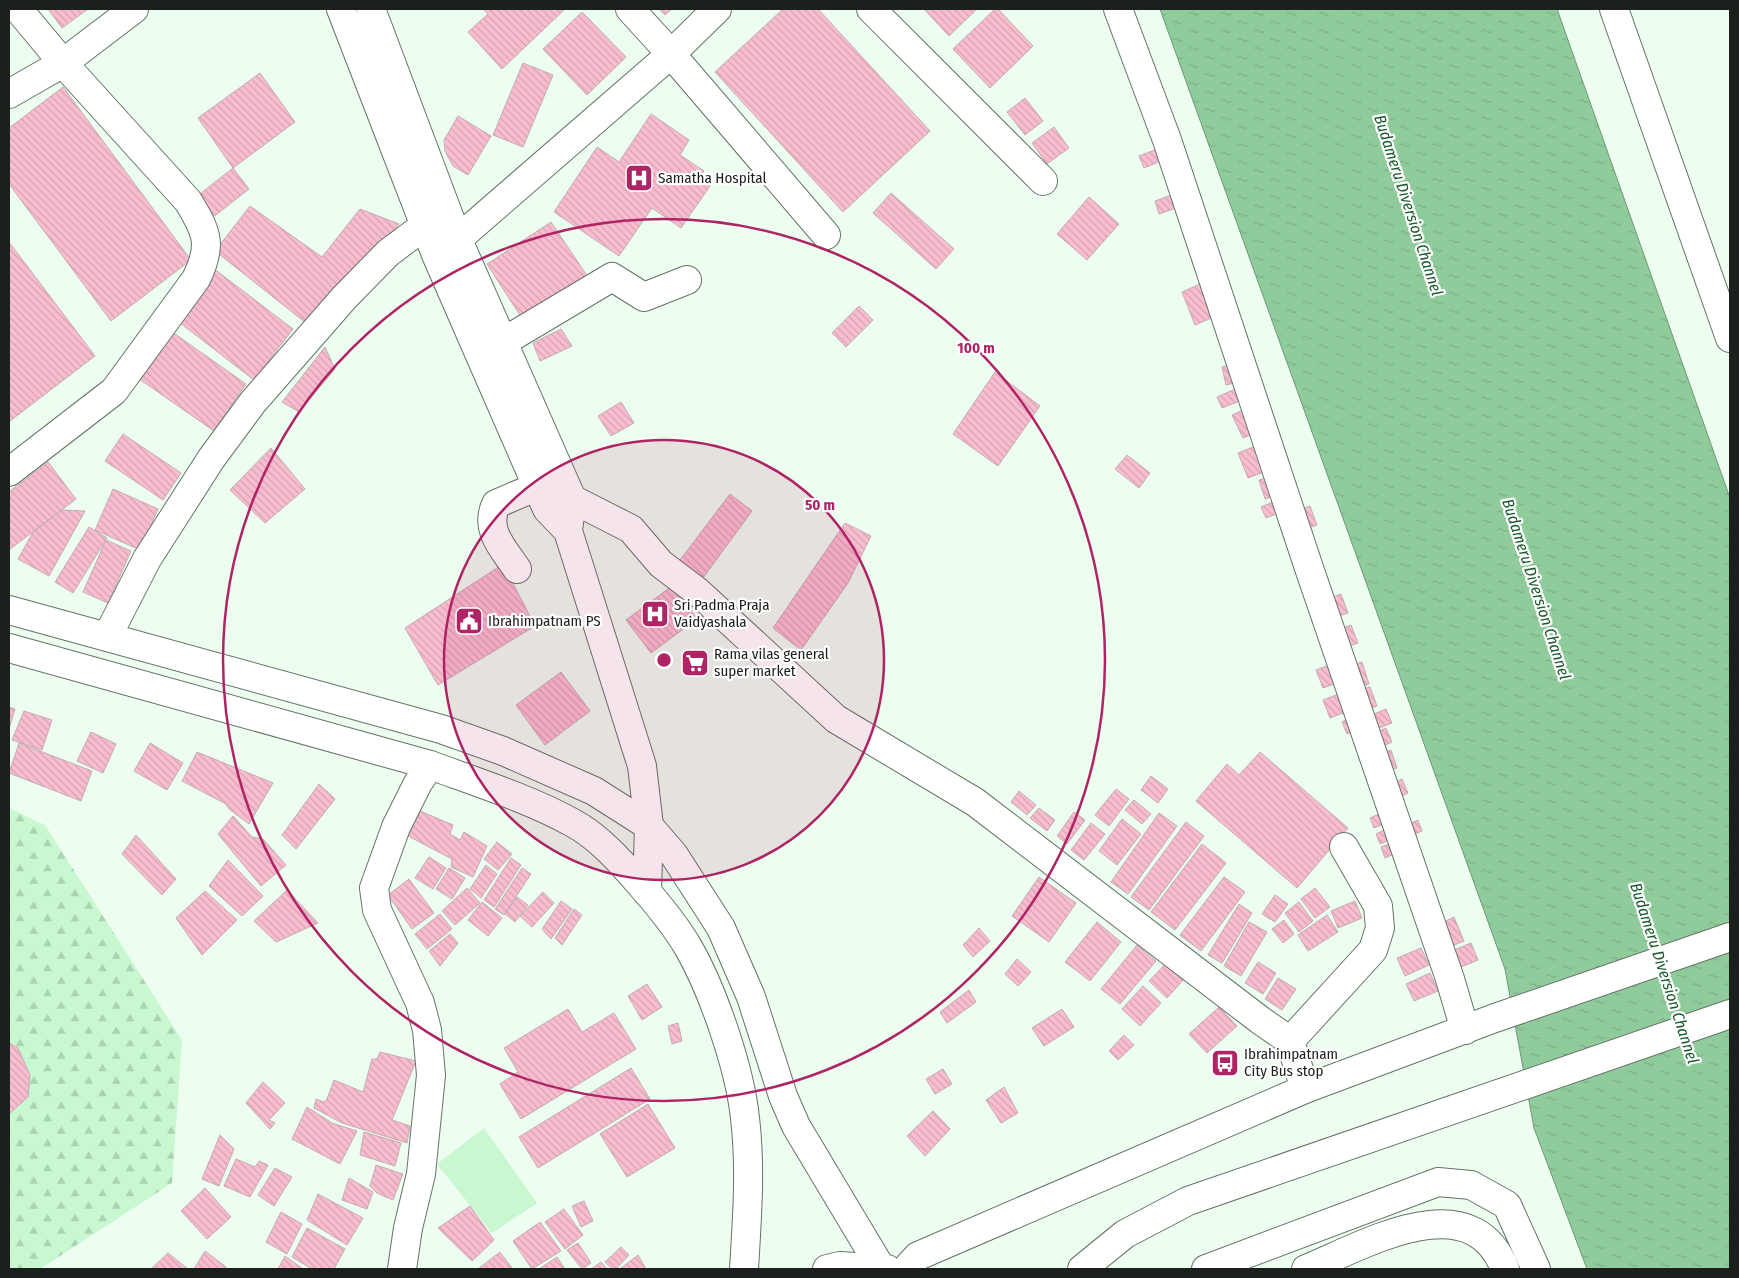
<svg xmlns="http://www.w3.org/2000/svg" width="1739" height="1278" font-family="'Fira Sans Condensed',sans-serif">
	<style>
		.forest { fill: url(#forest-firs) }
		.green { fill: #c8f7d0 }
		.water { fill: url(#water-ripples); stroke: #6d9875 }
		.building { fill: url(#building-back-hatch); stroke: #c1adb3 }
		.lines { fill: none; stroke-linecap: round; stroke-linejoin: round }
		.minor-casing { stroke: #657367; stroke-width: 30 }
		.highway-casing { stroke: #657367; stroke-width: 30 }
		.minor { stroke: #fff; stroke-width: 28 }
		.highway { stroke: #fff; stroke-width: 28 }
		.ring { fill: none; stroke: #af2464; stroke-width: 2.5 }
		.labels { text-anchor: middle; stroke-width: 4.5; stroke-linejoin: round; paint-order: stroke }
		.poi-label { font-size: 15px; fill: #1b201c; stroke: #fff; text-anchor: start }
		.water-label { font-size: 16px; font-style: italic; fill: #17582b; stroke: #fff }
		.centre { fill: #af2464; stroke: #fff; stroke-width: 2.5 }
		.ring-label { font-size: 15px; text-anchor: middle; font-weight: bold; fill: #af2464; stroke: #fff; stroke-width: 4.5; stroke-linejoin: round; paint-order: stroke }
	</style>
	<defs>
		<pattern id="forest-firs" width="22" height="20" patternUnits="userSpaceOnUse" patternTransform="scale(1.25)"><rect width="22" height="20" fill="#c8f7d0"/><path d="M5 1l3.5 6h-7zM16 11l3.5 6h-7z" fill="#abd3b2"/></pattern>
		<pattern id="water-ripples" width="26" height="14" patternUnits="userSpaceOnUse" patternTransform="scale(1.25)"><rect width="26" height="14" fill="#90cc9b"/><path d="M2 4q2-2 4 0t4 0M15 11q2-2 4 0t4 0" fill="none" stroke="#7caf85"/></pattern>
		<pattern id="building-back-hatch" width="6" height="6" patternUnits="userSpaceOnUse" patternTransform="scale(1.25)"><rect width="6" height="6" fill="#fabdd0"/><path d="M-1 5l2 2M0 0l6 6M5-1l2 2" fill="none" stroke="#d6a2b2"/></pattern>
	</defs>
	<rect width="100%" height="100%" fill="#edfdf0"/>
	<path class="forest" d="M9 808 45 825 182 1040 172 1183 40 1269H9Z"/>
	<path class="green" d="M484 1128 537 1203 492 1233 437 1164Z"/>
	<path class="water" d="M1160 9H1557L1730 498V1269H1587L1534 1128 1505 969Z"/>
	<path class="building" d="M48 9H88L62 28Z
		M483 9H565L502 69 468 32 488 14Z
		M659 9H672L665 15Z
		M783 9H818L930 131 843 212 715 72Z
		M924 9H977L949 36Z
		M995 9H998L1033 46 990 88 953 49Z
		M582 12 626 57 587 95 543 49Z
		M523 63 553 75 523 147 493 135Z
		M260 73 295 122 233 168 198 118Z
		M63 87 191 260 111 321 9 184V128Z
		M1025 98 1043 121 1025 135 1007 112Z
		M651 114 689 140 680 155 704 171 699 178 710 186 681 228 652 208 619 256 554 212 597 147 619 162Z
		M458 116 491 136 468 175 453 166 445 151 444 140Z
		M1054 127 1069 148 1047 164 1032 143Z
		M1162 147 1166 159 1144 168 1139 156Z
		M233 168 249 189 212 218 196 197Z
		M891 193 954 249 936 269 873 213Z
		M1177 193 1182 206 1159 214 1155 201Z
		M1089 197 1119 224 1087 260 1057 234Z
		M250 206 322 257 360 209 399 224 311 327 215 251Z
		M551 222 588 277 523 320 487 264Z
		M9 242 95 356 10 421 9 418Z
		M213 268 293 329 254 380 175 319Z
		M1200 284 1214 317 1195 325 1182 292Z
		M859 306 873 320 846 347 832 333Z
		M165 327 246 384 214 431 132 374Z
		M561 329 572 346 540 361 533 343Z
		M325 347 335 369 299 412 282 402Z
		M1239 363 1243 381 1226 385 1222 367Z
		M995 372 1040 406 998 466 953 434Z
		M1240 387 1245 399 1222 408 1217 397Z
		M621 402 634 423 611 436 598 416Z
		M1243 410 1253 434 1243 438 1232 415Z
		M123 434 181 473 163 500 105 461Z
		M1258 445 1269 470 1248 478 1238 453Z
		M271 448 305 489 265 523 230 490Z
		M1127 455 1150 473 1139 488 1115 469Z
		M48 462 76 499 9 550V492Z
		M1270 476 1277 495 1265 499 1259 480Z
		M113 489 158 509 140 550 95 530Z
		M730 494 752 511 700 582 677 564Z
		M1280 499 1284 511 1266 518 1261 507Z
		M1310 506 1317 525 1305 529 1298 510Z
		M62 510 85 511 49 576 18 559 33 532Z
		M845 523 871 536 848 583 801 650 773 628Z
		M89 527 107 538 73 593 55 582Z
		M106 540 131 551 108 603 83 592Z
		M503 564 535 626 438 685 405 628Z
		M672 586 697 619 651 653 626 620Z
		M1341 594 1348 613 1336 617 1330 598Z
		M1351 625 1358 643 1347 647 1340 629Z
		M1362 662 1369 684 1356 689 1348 667Z
		M1335 663 1342 681 1323 688 1316 670Z
		M561 672 590 711 545 745 516 705Z
		M1370 687 1377 706 1363 711 1356 691Z
		M1341 693 1348 711 1330 718 1323 700Z
		M9 707 15 709 9 729Z
		M1386 709 1392 723 1374 730 1369 716Z
		M24 711 52 720 42 750 12 740Z
		M1353 716 1359 728 1347 734 1342 722Z
		M1386 728 1392 742 1375 750 1369 735Z
		M91 732 116 744 103 773 77 761Z
		M19 743 92 771 81 801 9 773Z
		M150 743 183 763 167 790 134 771Z
		M1391 750 1397 768 1382 773 1376 755Z
		M197 752 273 783 249 824 229 809 226 804 182 781Z
		M1260 752 1348 828 1297 888 1196 801 1227 764 1239 775Z
		M1151 776 1168 789 1158 803 1141 790Z
		M1402 779 1408 793 1395 799 1389 785Z
		M319 784 335 799 296 849 282 835Z
		M1116 789 1129 799 1109 826 1095 815Z
		M1019 791 1036 805 1027 815 1011 802Z
		M1134 800 1151 814 1142 824 1125 810Z
		M1039 808 1055 820 1047 831 1030 818Z
		M420 811 453 825 450 834 460 840 464 832 487 846 473 877 451 867 452 859 408 836Z
		M1386 811 1391 821 1374 828 1370 818Z
		M1074 812 1085 820 1067 844 1057 836Z
		M1159 813 1177 826 1128 894 1111 882Z
		M233 816 252 837 263 839 286 865 261 886 218 834Z
		M1122 819 1141 834 1117 865 1099 851Z
		M1418 820 1422 831 1406 838 1402 827Z
		M1186 822 1204 836 1149 910 1131 897Z
		M1091 823 1105 834 1084 860 1071 850Z
		M1392 826 1397 837 1380 844 1376 834Z
		M136 835 176 879 162 895 122 854Z
		M1397 841 1401 851 1385 858 1381 847Z
		M497 842 512 854 498 870 484 859Z
		M1202 844 1226 863 1175 930 1151 912Z
		M429 857 446 868 433 889 415 878Z
		M511 858 521 865 494 907 484 900Z
		M228 860 263 896 242 916 209 886Z
		M486 865 497 874 481 898 470 889Z
		M449 868 465 878 452 899 436 889Z
		M522 868 531 874 504 915 495 909Z
		M1039 877 1076 903 1049 942 1012 916Z
		M1224 877 1245 892 1201 951 1180 935Z
		M409 879 434 913 412 929 388 895Z
		M467 888 480 903 455 925 442 911Z
		M1315 888 1330 907 1315 918 1301 899Z
		M287 890 318 923 276 942 254 921Z
		M205 891 237 920 202 955 176 918Z
		M543 892 554 903 532 927 520 916Z
		M1275 895 1288 904 1275 922 1262 914Z
		M517 897 528 905 515 922 505 914Z
		M561 901 572 909 551 939 542 929Z
		M1355 901 1362 918 1338 928 1331 911Z
		M482 902 502 918 488 936 468 920Z
		M1299 902 1313 921 1299 932 1285 913Z
		M1239 904 1252 913 1222 963 1208 955Z
		M574 909 582 915 562 945 555 938Z
		M440 914 452 929 427 949 415 934Z
		M1327 915 1338 932 1308 951 1298 935Z
		M1454 917 1464 941 1447 948 1437 925Z
		M1284 920 1294 934 1283 943 1272 929Z
		M1097 922 1121 942 1090 981 1065 962Z
		M1249 922 1267 932 1241 976 1224 966Z
		M979 928 990 941 973 957 963 945Z
		M450 934 458 943 440 966 429 951Z
		M1471 943 1478 960 1454 970 1447 953Z
		M1137 945 1156 961 1120 1004 1101 989Z
		M1421 948 1429 965 1405 976 1397 958Z
		M1017 959 1031 972 1018 986 1005 974Z
		M1170 959 1187 976 1167 998 1149 981Z
		M1258 962 1276 973 1263 994 1245 983Z
		M1430 973 1438 991 1414 1001 1406 984Z
		M1278 978 1296 989 1282 1010 1265 999Z
		M647 984 662 1007 642 1020 628 996Z
		M1143 986 1161 1003 1140 1026 1122 1009Z
		M969 990 976 1002 947 1023 940 1012Z
		M1219 1007 1237 1026 1207 1053 1189 1034Z
		M568 1009 582 1032 614 1013 636 1049 521 1119 500 1084 518 1072 504 1048Z
		M1062 1009 1074 1027 1044 1046 1032 1028Z
		M678 1023 682 1041 672 1044 668 1026Z
		M1124 1035 1134 1045 1118 1060 1109 1051Z
		M9 1043 18 1048 30 1075 28 1097 9 1114Z
		M380 1052 416 1061 392 1120 410 1126 407 1143 342 1123 314 1108 316 1099 324 1102 327 1099 334 1080 363 1092 372 1059H377Z
		M631 1068 650 1099 538 1168 519 1137Z
		M943 1069 952 1084 935 1094 926 1079Z
		M263 1082 285 1103 269 1120 275 1123 270 1129 246 1103Z
		M1004 1087 1018 1113 1001 1123 986 1100Z
		M648 1104 675 1148 627 1177 600 1134Z
		M307 1107 332 1123 357 1131 340 1164 292 1139Z
		M933 1111 950 1129 925 1156 907 1136Z
		M364 1132 401 1143 395 1166 360 1155Z
		M220 1135 234 1149 219 1186 202 1179Z
		M236 1159 255 1167 259 1161 268 1165 250 1197 224 1186Z
		M376 1165 403 1174 393 1200 377 1193 370 1186Z
		M275 1168 292 1177 274 1206 258 1195Z
		M349 1178 373 1192 367 1209 342 1200Z
		M205 1188 231 1217 207 1239 181 1211Z
		M318 1194 363 1218 347 1245 307 1220Z
		M584 1201 593 1221 581 1227 572 1206Z
		M470 1206 494 1240 472 1261 438 1228Z
		M564 1209 583 1235 565 1249 545 1222Z
		M281 1212 302 1224 287 1254 266 1242Z
		M540 1222 561 1251 532 1269 513 1241Z
		M307 1228 345 1249 334 1269H312L292 1257Z
		M578 1243 591 1263 582 1269 567 1250Z
		M621 1247 629 1255 616 1269H612L605 1262Z
		M205 1251 226 1267 225 1269H194Z
		M500 1252 513 1269H478Z
		M168 1253 188 1269H151Z
		M638 1255 646 1269H620Z
		M285 1256 303 1269H278Z
		M557 1257 565 1269H539Z
		M601 1262 607 1269H591Z"/>
	<g class="lines">
		<g class="minor-casing">
			<path id="minor" d="M341 9 437 257 547 509 568 531
				M371 9 458 240 572 499 568 531 642 766 649 826 647 892
				M630 9 671 54 826 235
				M871 9 1043 181
				M1118 9 1167 140 1309 568 1450 979 1465 1030
				M1614 9 1730 338
				M9 94 63 63 134 9
				M444 251 671 54 717 9
				M503 342 612 277 644 297 687 280
				M9 472 114 391 196 279C213 245 207 232 188 201L63 63 18 9
				M572 499 631 529 661 564 698 592 836 719 975 802 1260 1020 1290 1041 1305 1089
				M517 569C503 548 484 530 496 504L538 486
				M108 635 147 559 211 459 253 402 344 298 388 253 424 226
				M1290 1041 1373 950 1380 928 1378 906 1344 847
				M402 1269 408 1228 421 1174 431 1075 427 1030 420 1003 377 910 374 888 396 827 418 783 430 765
				M1206 1269 1438 1182 1471 1185 1507 1205 1536 1269
				M1306 1269C1363 1246 1471 1181 1505 1269"/>
		</g>
		<g class="highway-casing">
			<path id="highway" d="M9 610 441 729 503 751 594 791 649 826 674 855 721 928 751 997 783 1096 796 1126 881 1268
				M9 648 430 765C476 782 530 799 573 823 599 837 621 862 640 884 657 903 675 925 688 947 713 990 740 1069 745 1118 751 1168 747 1219 744 1269
				M827 1269 840 1266 887 1269
				M906 1269 918 1256 1305 1089 1495 1018 1730 937
				M1082 1269 1125 1234 1188 1201 1730 1014"/>
		</g>
		<use href="#minor" class="minor"/>
		<use href="#highway" class="highway"/>
	</g>
	<circle cx="664" cy="660" r="220" fill="#af2464" fill-opacity=".12"/>
	<g class="ring">
		<circle cx="664" cy="660" r="220"/>
		<circle cx="664" cy="660" r="441"/>
	</g>
	<defs>
		<g id="hospital-square" transform="scale(1.4375)"><rect x="-9" y="-9" width="18" height="18" rx="4" fill="#af2464" stroke="#fff"/><path d="M-5-5h3v3.5h4V-5h3V5h-3V1.5h-4V5h-3Z" fill="#fff"/></g>
		<g id="civic-square" transform="scale(1.4375)"><rect x="-9" y="-9" width="18" height="18" rx="4" fill="#af2464" stroke="#fff"/><path d="M-.6-6.5H3V-4.5H.6V-3L4-1V1h2V6H-6V1h2V-1L-.6-3ZM-1.2 2.5V6h2.4V2.5Z" fill="#fff"/></g>
		<g id="supermarket-square" transform="scale(1.4375)"><rect x="-9" y="-9" width="18" height="18" rx="4" fill="#af2464" stroke="#fff"/><path d="M-6-5.5h2.5l.6 2H6L4.5 2H-2.5L-4.4-4H-6ZM-1.5 3.2a1.3 1.3 0 1 0 .1 0ZM3 3.2a1.3 1.3 0 1 0 .1 0Z" fill="#fff"/></g>
		<g id="bus-square" transform="scale(1.4375)"><rect x="-9" y="-9" width="18" height="18" rx="4" fill="#af2464" stroke="#fff"/><path d="M-5-6H5V4H4V6H2V4H-2V6H-4V4H-5ZM-3.5-4V0h7V-4ZM-3.5 1.2v1.5H-2V1.2ZM2 1.2v1.5H3.5V1.2Z" fill="#fff"/></g>
	</defs>
	<g fill-rule="evenodd">
		<use href="#hospital-square" x="639" y="178"/>
		<use href="#hospital-square" x="655" y="614"/>
		<use href="#civic-square" x="469" y="621"/>
		<use href="#supermarket-square" x="695" y="663"/>
		<use href="#bus-square" x="1225" y="1063"/>
	</g>
	<g class="labels">
		<g class="poi-label">
			<text x="658" y="183">Samatha Hospital</text>
			<text x="674" y="610">Sri Padma Praja<tspan x="674" dy="17">Vaidyashala</tspan></text>
			<text x="488" y="626">Ibrahimpatnam PS</text>
			<text x="714" y="659">Rama vilas general<tspan x="714" dy="17">super market</tspan></text>
			<text x="1244" y="1059">Ibrahimpatnam<tspan x="1244" dy="17">City Bus stop</tspan></text>
		</g>
		<g class="water-label">
			<text transform="translate(1409 205) rotate(72)" y="6">Budameru Diversion Channel</text>
			<text transform="translate(1537 589) rotate(72)" y="6">Budameru Diversion Channel</text>
			<text transform="translate(1665 973) rotate(72)" y="6">Budameru Diversion Channel</text>
		</g>
	</g>
	<circle cx="664" cy="660" r="8" class="centre"/>
	<g class="ring-label">
		<text x="976" y="353">100 m</text>
		<text x="820" y="510">50 m</text>
	</g>
	<rect width="1739" height="1278" fill="none" stroke="#1b201c" stroke-width="20"/>
</svg>
